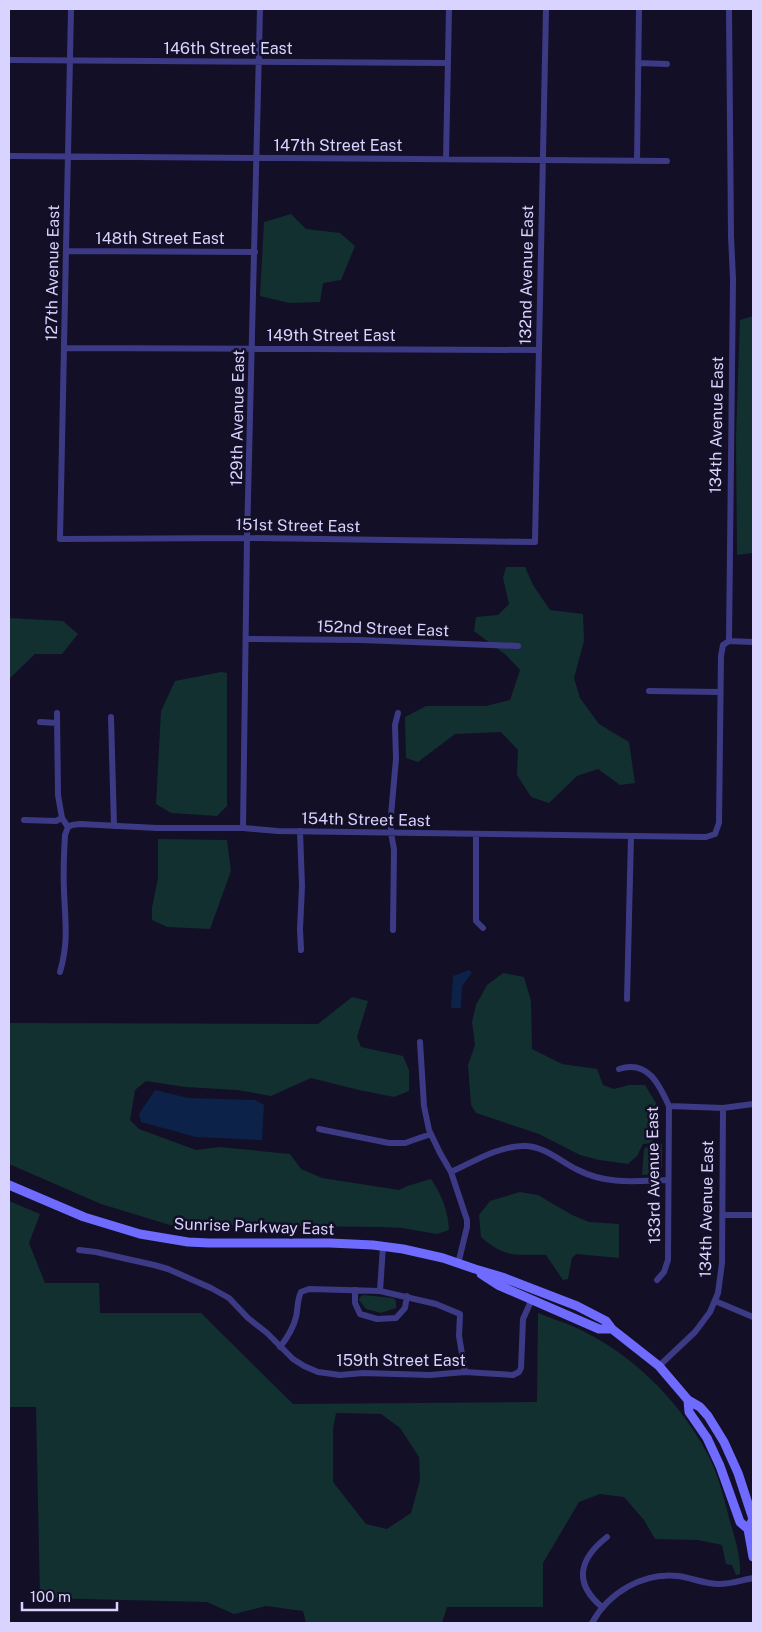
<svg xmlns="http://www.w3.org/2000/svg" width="762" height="1632" font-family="'Public Sans',sans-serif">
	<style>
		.green { fill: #12302f; fill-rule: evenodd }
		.water { fill: #0c2248 }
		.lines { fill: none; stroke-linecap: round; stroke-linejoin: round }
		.street { stroke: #3d3a85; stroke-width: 6 }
		.secondary { stroke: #6f6bff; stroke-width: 9 }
		.labels { text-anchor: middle; stroke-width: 5; stroke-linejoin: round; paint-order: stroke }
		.street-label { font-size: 16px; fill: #d9d4ff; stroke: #130f26 }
	</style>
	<rect width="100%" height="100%" fill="#130f26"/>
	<path class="green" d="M291 214 306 229 340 233 355 246 341 280 323 283 320 302 289 303 260 296 264 222Z
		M753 316V553L737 555 736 436 740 320Z
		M506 567H525L533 585 550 610 583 614 584 641 574 678 580 698 599 724 629 742 635 783 620 785 598 769 577 776 549 803 531 797 517 775 518 750 501 732 455 734 418 762 406 758 405 717 426 706H486L510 700 520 670 506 655 474 631 476 617 498 615 509 604 503 578Z
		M9 618 63 621 78 634 62 654H35L9 679Z
		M221 672 227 673V806L217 816 171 813 156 804 161 711 175 681Z
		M158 839 227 840 231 871 210 929 167 927 152 920V908L158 878Z
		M503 973 524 977 531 1001 532 1049 562 1064 597 1069 603 1085 614 1089 629 1085H645L656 1103 657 1134 651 1143 643 1144 637 1156 628 1164 599 1160 580 1155 539 1134 476 1113 471 1105 468 1065 475 1045 472 1022 476 1005 487 985Z
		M352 997 368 1001 357 1037 361 1047 403 1056 409 1070V1091L394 1097 359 1090 311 1078 271 1096 237 1090 185 1087 146 1081 135 1090 130 1120 139 1129 196 1150 220 1147 290 1154 301 1169 322 1178 399 1190 407 1186 431 1179C442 1195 448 1211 449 1230L437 1234 402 1228 382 1227 170 1225 101 1204 9 1164V1023L318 1024Z
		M652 1143 662 1144V1167L656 1174 642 1175 644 1149Z
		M520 1192 538 1195 572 1215 589 1222 619 1224V1258L576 1254 572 1258 568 1279 563 1280 546 1255C515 1254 506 1259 481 1237L479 1215 490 1201Z
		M9 1201 40 1214 29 1243 45 1283H99L100 1313H201L293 1404 537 1402 538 1313C548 1317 559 1321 570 1325 627 1349 678 1398 707 1453 717 1472 723 1493 728 1514 733 1533 741 1554 740 1574L736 1575 732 1565 726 1564 722 1545 698 1540 655 1539 644 1520 624 1497 600 1494 579 1502 543 1563V1607H447L442 1623H306L303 1611 266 1606 234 1614 207 1602 40 1598 36 1407H9ZM336 1413 381 1414 400 1428 419 1457 420 1480 411 1513 387 1529 366 1524 333 1482V1429Z
		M363 1295 393 1298 396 1301V1308L381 1313 366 1309 359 1300 360 1297Z"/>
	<path class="water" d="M469 970 472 973 462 986 461 1008H451L453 976Z
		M155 1090 188 1098 255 1100 264 1105 262 1140 196 1137 141 1122 139 1114Z"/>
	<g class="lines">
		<path class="street" d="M71 9 60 539 247 538 535 542 546 9
			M9 60 448 63
			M638 63 667 64
			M9 156 667 161
			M446 159 449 9
			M637 161 639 9
			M66 251 255 252
			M64 348 538 350
			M247 639 361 640 518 646
			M729 641 733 279 731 236 729 9
			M729 641 753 642
			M649 691 720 692
			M57 713 58 795 62 818 68 827 72 825 80 824 157 828H243L278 831 706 837 715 834 719 823 721 656 723 645 729 641
			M111 717 114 826
			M40 722 57 723
			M24 820 56 821 62 818
			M243 828 247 538 260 9
			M300 831 302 886 300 929 301 950
			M476 835V921L483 928
			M393 930 394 849 391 833V815L396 759 395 725 398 713
			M60 972C69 941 65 921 64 890 63 872 64 853 65 835L68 827
			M627 999 631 836
			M420 1042 424 1106 429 1130 440 1153 451 1172 467 1220V1227L458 1264
			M619 1069C648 1060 659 1084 669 1106L668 1260 664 1272 657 1280
			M669 1106 723 1108 753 1104
			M319 1129 389 1143H405L431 1134
			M451 1172C473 1162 500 1145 526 1146 546 1147 561 1162 578 1170 607 1185 636 1181 667 1180
			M723 1215H753
			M79 1250 96 1252 154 1265 168 1269 211 1288 229 1298 248 1318 267 1333 293 1359 304 1366 318 1372 340 1375 363 1373 430 1375 465 1372 513 1375 519 1372 521 1368 523 1319 532 1299
			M355 1290V1303L360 1314 377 1319 396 1318 405 1308 407 1296
			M380 1291 383 1246
			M715 1301 753 1317
			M280 1347C288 1337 293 1329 296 1317 298 1309 297 1300 301 1292L309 1289 380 1291 436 1304 460 1314 459 1336 465 1372
			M659 1366 695 1332 710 1312 718 1293 722 1263 723 1108
			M602 1607C573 1583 579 1559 607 1537
			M592 1623C608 1593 643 1572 678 1576 692 1578 705 1584 719 1584 731 1584 742 1580 753 1578"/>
		<path class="secondary" d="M9 1185 84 1217 140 1234 188 1242 209 1243H330L373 1245 403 1249 443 1258 475 1269 502 1277 577 1306 606 1321 612 1329 659 1366 688 1400 700 1407 708 1416 724 1442 738 1473 753 1519 748 1529 753 1557
			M481 1274 498 1285 599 1329H612
			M688 1400 689 1412 707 1438 720 1466 740 1522 748 1529"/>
	</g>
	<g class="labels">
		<g class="street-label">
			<text x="228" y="54">146th Street East</text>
			<text x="338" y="151">147th Street East</text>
			<text x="160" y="244">148th Street East</text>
			<text transform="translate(52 273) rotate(-89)" y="6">127th Avenue East</text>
			<text transform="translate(526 275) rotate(-89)" y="6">132nd Avenue East</text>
			<text x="331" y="341">149th Street East</text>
			<text transform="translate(237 418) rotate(-89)" y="6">129th Avenue East</text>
			<text transform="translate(716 425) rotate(-89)" y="6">134th Avenue East</text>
			<text transform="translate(298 525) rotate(1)" y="6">151st Street East</text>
			<text transform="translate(383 628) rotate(2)" y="6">152nd Street East</text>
			<text transform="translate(366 819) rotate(1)" y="6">154th Street East</text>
			<text transform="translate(653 1175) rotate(-91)" y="6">133rd Avenue East</text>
			<text transform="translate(706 1209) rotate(-89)" y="6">134th Avenue East</text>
			<text transform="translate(254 1226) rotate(2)" y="6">Sunrise Parkway East</text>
			<text x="401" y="1366">159th Street East</text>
		</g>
	</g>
	<rect width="762" height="1632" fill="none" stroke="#d9d4ff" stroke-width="20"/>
	<path d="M22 1602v8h95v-8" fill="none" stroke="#d9d4ff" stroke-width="2.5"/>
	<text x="30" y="1602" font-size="15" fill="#d9d4ff" stroke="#130f26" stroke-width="4" paint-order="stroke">100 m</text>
</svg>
